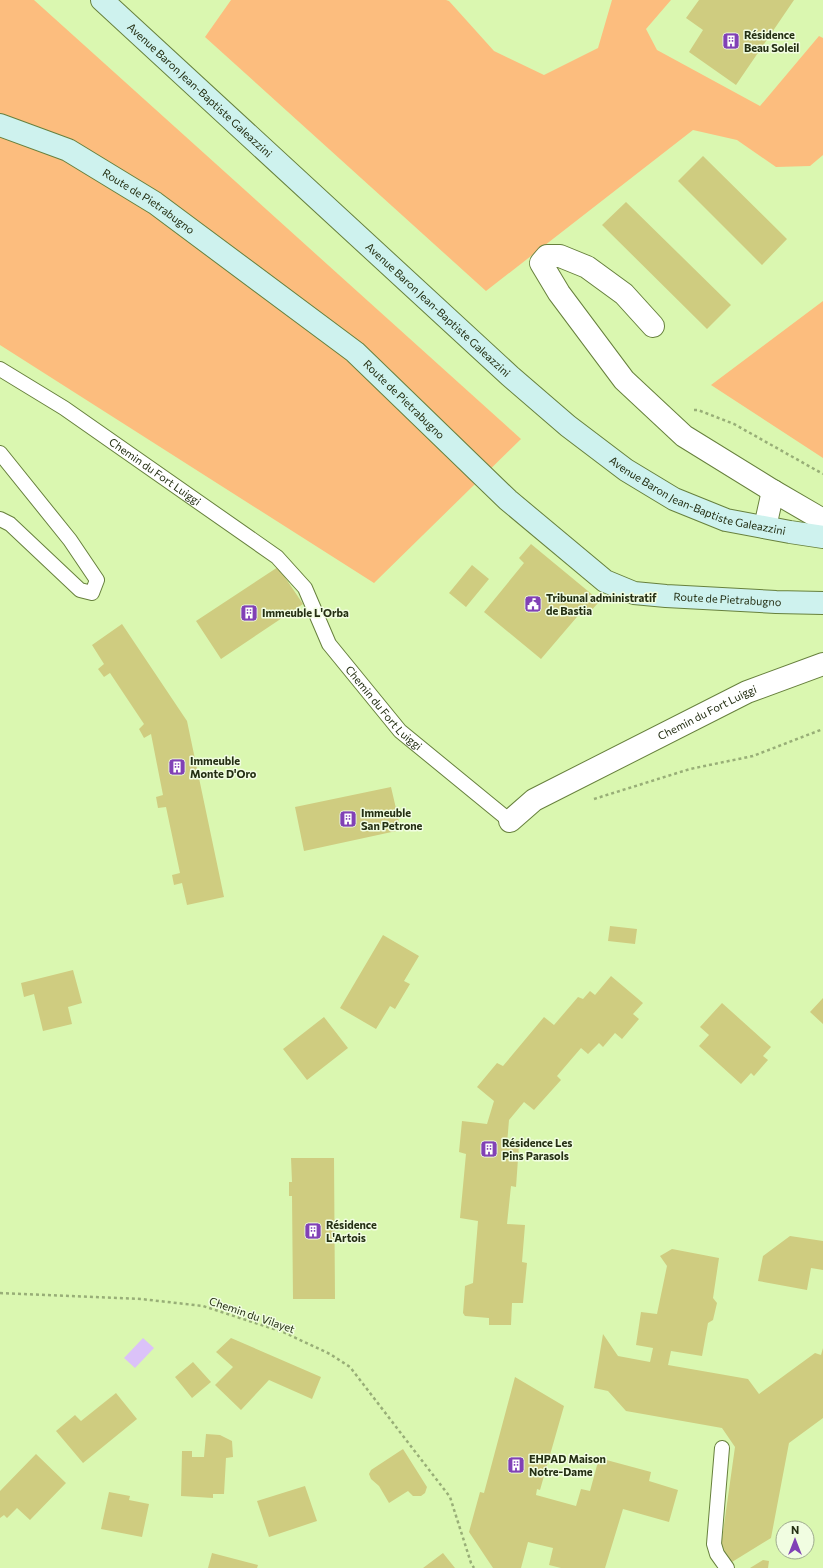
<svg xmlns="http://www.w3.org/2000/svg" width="823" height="1568" font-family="Commissioner,sans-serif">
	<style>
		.green { fill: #fcbd7e }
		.water { fill: #dbc2f8 }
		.building { fill: #cfcc80 }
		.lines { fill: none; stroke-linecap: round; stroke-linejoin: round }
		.lane-casing { stroke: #67803d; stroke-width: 16 }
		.street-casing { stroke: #67803d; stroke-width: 24 }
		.secondary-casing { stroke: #67803d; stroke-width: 24 }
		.path { stroke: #98ae77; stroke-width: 2.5; stroke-dasharray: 3 3; stroke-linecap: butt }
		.lane { stroke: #fff; stroke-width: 14 }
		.street { stroke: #fff; stroke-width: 22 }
		.secondary { stroke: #cef2ee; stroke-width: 22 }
		.labels { text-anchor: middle; stroke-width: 3; stroke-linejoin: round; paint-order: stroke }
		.poi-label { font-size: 11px; font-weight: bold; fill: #242f13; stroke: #f1fde1; text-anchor: start }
		.street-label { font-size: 11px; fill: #242f13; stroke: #f1fde1 }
	</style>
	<rect width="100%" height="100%" fill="#daf7b0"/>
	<path class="green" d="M0 0H34L521 439 374 583 0 345Z
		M231 0H446L449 1 494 51 544 75 598 48 612 0H671L646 29 657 50 760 106 819 36 823 38V155L810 166 776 167 737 140 693 130 486 291 205 37Z
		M823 301V458L711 385Z"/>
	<path class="water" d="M143 1338 154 1348 135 1368 124 1358Z"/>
	<path class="building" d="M699 0H794L736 85 689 52 703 30 686 18Z
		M703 156 787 239 762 265 678 181Z
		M626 202 731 305 707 329 602 225Z
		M531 544 600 601 587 615 582 611 541 659 484 612 524 563 519 558Z
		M472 565 489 579 466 607 449 593Z
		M278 567 303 604 221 659 196 621Z
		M122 624 187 721 224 897 187 905 182 883 174 885 172 875 180 873 166 807 158 808 156 797 163 795 151 734 144 738 139 729 144 724 110 673 104 677 98 669 104 664 92 645Z
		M391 787 401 830 304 851 295 807Z
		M610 926 637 929 635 944 608 941Z
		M383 935 419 956 404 981 410 984 395 1009 390 1006 376 1029 340 1008Z
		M73 970 82 1003 68 1007 72 1024 43 1031 34 994 24 997 21 983Z
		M611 976 643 1003 633 1014 639 1019 622 1039 615 1033 603 1047 599 1043 588 1054 581 1048 557 1076 561 1080 534 1110 524 1102 509 1120 507 1144 519 1145 516 1187 511 1186 507 1224 525 1225 522 1262 527 1263 523 1303H512L511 1325H489V1318L465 1316 463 1313 465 1286 473 1283 478 1221 460 1218 466 1154 459 1152 462 1121 487 1124 494 1101 477 1087 497 1063 503 1066 544 1017 554 1025 578 997 583 999 590 991 595 995Z
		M823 998V1024L810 1012Z
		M722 1003 771 1047 763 1056 768 1060 754 1076 751 1073 741 1084 699 1046 709 1035 700 1027Z
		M324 1017 348 1048 307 1080 283 1049Z
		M291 1158H334L335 1299H293L292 1196H289V1182H292Z
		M790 1236 823 1241V1270L811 1268 807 1290 758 1281 763 1256Z
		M672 1249 719 1258 713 1298 717 1303 713 1320 708 1323 702 1356 671 1351 668 1365 748 1379 759 1394 815 1353 821 1355 823 1348V1418L789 1443 771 1538 732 1562 721 1546 735 1447 722 1428 626 1411 608 1391 594 1388 603 1334 618 1356 650 1362 653 1348 636 1345 641 1312 657 1314 667 1266 660 1256Z
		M231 1338 321 1377 312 1399 269 1380 241 1410 215 1385 233 1367 216 1352Z
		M193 1362 211 1382 192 1398 175 1377Z
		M515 1377 564 1406 540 1490 537 1489 536 1495 576 1506 581 1489 590 1491 599 1458 651 1472 649 1481 678 1490 669 1522 623 1509 605 1568H561L549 1565 553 1548 528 1542 521 1568H493L469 1532 480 1492 484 1493Z
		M116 1393 137 1419 83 1463 56 1431 75 1415 81 1421Z
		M206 1434 220 1435 232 1441 233 1457 226 1458 224 1494H213V1498L181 1496 182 1451H192V1457H204Z
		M403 1449 427 1487 425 1493 421 1496H413L408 1491 389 1503 379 1486 371 1479 369 1474 371 1470Z
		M36 1454 66 1483 30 1520 17 1508 7 1518 4 1515 0 1518V1491Z
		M305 1486 317 1521 269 1537 257 1501Z
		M109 1492 130 1496 129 1500 149 1504 142 1537 101 1529Z
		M212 1553 258 1565 257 1568H208Z
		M443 1553 455 1568H423Z
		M763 1560 769 1561 768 1568H750Z"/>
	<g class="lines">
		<g class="lane-casing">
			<g id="lane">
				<path id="s1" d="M0 369 64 408 277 557 305 588 329 644 400 731 510 821"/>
				<path d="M0 453 70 540 97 580 92 593 80 590 10 524 0 519"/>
				<path d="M722 1448 714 1544 717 1554 727 1568"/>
			</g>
		</g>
		<g class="street-casing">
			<g id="street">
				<path d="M653 326 624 294 587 267 560 256H547L541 263 559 293 624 380 684 436 773 491 823 520"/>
				<path d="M765 527 773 491"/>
				<path id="s2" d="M510 821 534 800 747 692 823 664"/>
			</g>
		</g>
		<g class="secondary-casing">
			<g id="secondary">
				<path id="s3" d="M102 0 510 376 568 426 626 470 674 499 726 520 790 532 823 537"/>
				<path id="s4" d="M0 125 68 150 155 203 355 352 508 500 605 581 634 593 666 596 776 602 823 603"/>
			</g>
		</g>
		<path class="path" d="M694 410H698L734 424 823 474
			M594 799 690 769 753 756 823 729
			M0 1293 141 1299 203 1306 283 1332 330 1354 350 1367 450 1497 471 1563 474 1568"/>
		<use href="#lane" class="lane"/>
		<use href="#street" class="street"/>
		<use href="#secondary" class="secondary"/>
	</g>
	<defs>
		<g id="building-square" transform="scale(0.9)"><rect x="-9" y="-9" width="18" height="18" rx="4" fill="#8141b6" stroke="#f1fde1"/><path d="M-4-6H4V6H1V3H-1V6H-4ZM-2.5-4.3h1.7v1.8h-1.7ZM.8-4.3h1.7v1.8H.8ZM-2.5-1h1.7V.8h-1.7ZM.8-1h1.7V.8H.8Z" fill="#fff"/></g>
		<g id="civic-square" transform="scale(0.9)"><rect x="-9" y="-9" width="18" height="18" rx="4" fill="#8141b6" stroke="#f1fde1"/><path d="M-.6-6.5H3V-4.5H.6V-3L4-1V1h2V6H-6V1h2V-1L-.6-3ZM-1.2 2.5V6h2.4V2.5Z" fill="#fff"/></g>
	</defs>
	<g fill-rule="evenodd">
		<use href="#building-square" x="731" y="41"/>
		<use href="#civic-square" x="533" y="604"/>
		<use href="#building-square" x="249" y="613"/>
		<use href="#building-square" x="177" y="767"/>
		<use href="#building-square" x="348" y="819"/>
		<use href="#building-square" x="489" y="1149"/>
		<use href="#building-square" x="313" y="1231"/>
		<use href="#building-square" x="516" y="1465"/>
	</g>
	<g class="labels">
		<g class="poi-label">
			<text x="744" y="39">Résidence<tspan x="744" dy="13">Beau Soleil</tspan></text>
			<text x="546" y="602">Tribunal administratif<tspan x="546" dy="13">de Bastia</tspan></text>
			<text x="262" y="617">Immeuble L'Orba</text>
			<text x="190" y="765">Immeuble<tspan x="190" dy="13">Monte D'Oro</tspan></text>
			<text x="361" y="817">Immeuble<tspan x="361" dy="13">San Petrone</tspan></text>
			<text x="502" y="1147">Résidence Les<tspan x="502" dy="13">Pins Parasols</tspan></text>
			<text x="326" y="1229">Résidence<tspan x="326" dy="13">L'Artois</tspan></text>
			<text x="529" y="1463">EHPAD Maison<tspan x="529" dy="13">Notre-Dame</tspan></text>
		</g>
		<g class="street-label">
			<text dy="4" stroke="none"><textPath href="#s3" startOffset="133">Avenue Baron Jean-Baptiste Galeazzini</textPath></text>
			<text dy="4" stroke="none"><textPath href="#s4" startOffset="168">Route de Pietrabugno</textPath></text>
			<text dy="4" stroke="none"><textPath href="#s3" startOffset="457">Avenue Baron Jean-Baptiste Galeazzini</textPath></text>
			<text dy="4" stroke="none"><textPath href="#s4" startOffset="492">Route de Pietrabugno</textPath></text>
			<text dy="4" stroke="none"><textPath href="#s1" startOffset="186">Chemin du Fort Luiggi</textPath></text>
			<text dy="4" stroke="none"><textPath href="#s3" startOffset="781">Avenue Baron Jean-Baptiste Galeazzini</textPath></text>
			<text dy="4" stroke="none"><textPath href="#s4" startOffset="888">Route de Pietrabugno</textPath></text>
			<text dy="4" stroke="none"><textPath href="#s1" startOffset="522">Chemin du Fort Luiggi</textPath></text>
			<text dy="4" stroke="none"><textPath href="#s2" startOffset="226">Chemin du Fort Luiggi</textPath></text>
			<text transform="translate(252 1315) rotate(19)" y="4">Chemin du Vilayet</text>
		</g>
	</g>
	<g transform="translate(795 1540)"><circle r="19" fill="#f1fde1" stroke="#9fab8f"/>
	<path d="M0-3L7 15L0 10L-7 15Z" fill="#8141b6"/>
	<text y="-6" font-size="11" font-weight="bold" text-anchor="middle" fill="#242f13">N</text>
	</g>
</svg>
